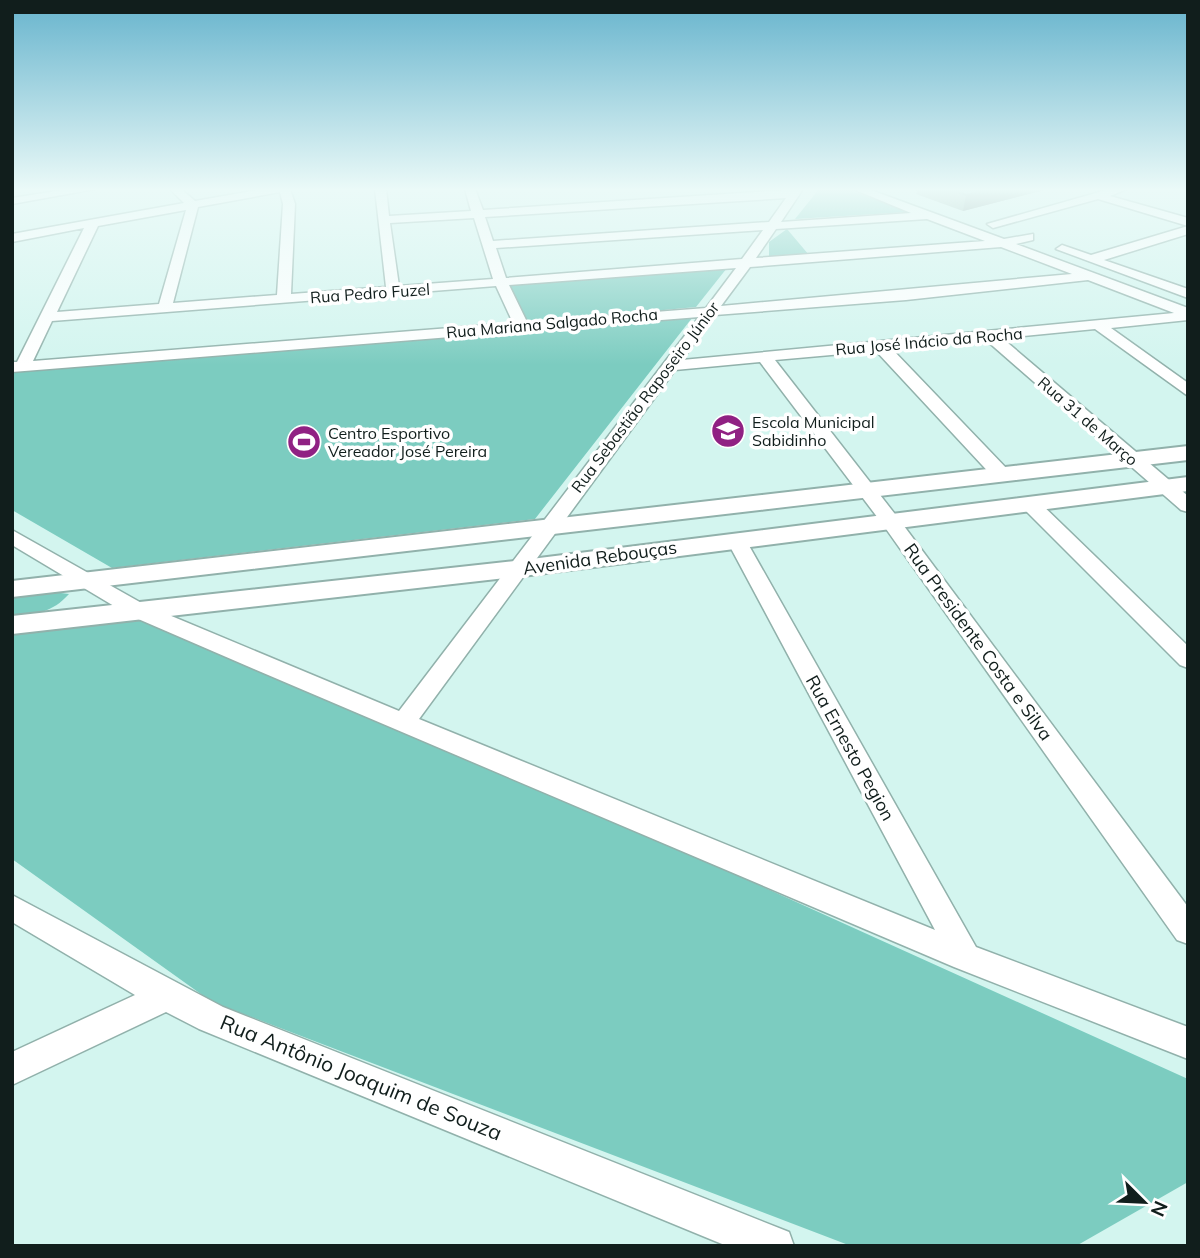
<svg xmlns="http://www.w3.org/2000/svg" width="1200" height="1258" font-family="Mulish,sans-serif">
	<style>
		.green { fill: #7cccc0 }
		.lines { fill: none; stroke-linecap: round; stroke-linejoin: round }
		.minor-casing { stroke: #91b1ab; stroke-width: 3 }
		.major-casing { stroke: #91b1ab; stroke-width: 4 }
		.minor { fill: #fff; fill-rule: evenodd }
		.major { fill: #fff; fill-rule: evenodd }
		.wall { fill: #8ca9a3 }
		.shaded-wall { fill: #728985 }
		.building { fill: #a3c4be; stroke: #728985; stroke-width: 2 }
		.labels { text-anchor: middle; stroke-width: 7; stroke-linejoin: round; paint-order: stroke }
		.far-street-label { font-size: 16px; fill: #111e1c; stroke: #fff }
		.far-poi-label { font-size: 16px; fill: #111e1c; stroke: #fff; text-anchor: start }
		.street-label { font-size: 18px; fill: #111e1c; stroke: #fff }
		.near-street-label { font-size: 21px; fill: #111e1c; stroke: #fff }
	</style>
	<rect width="100%" height="100%" fill="#d3f5ef"/>
	<path class="green" d="M819 189H847L909 212 795 219Z
		M787 229 809 255 769 258V242Z
		M727 268 696 307 526 323 505 286Z
		M692 318 535 519 112 568 12 510V372Z
		M53 592 69 594C52 613 36 614 12 616V596Z
		M155 612 1188 1079V1182L1076 1246H851L212 1002 12 859V629Z"/>
	<g class="lines">
		<g class="minor-casing">
			<path id="minor" d="M69 189H95L12 204V198Z
				M170 189H181L195 201 263 189H290L295 204 291 294 386 287 375 189H386L389 216 471 211 465 189H475L483 210 803 189 781 222 911 213 853 189H868L1004 239 1033 234V240L1016 244 1188 308V320L1111 328 1188 383V396L1095 329 1002 338 1188 496V512L1181 510 986 340 892 349 1009 471 1011 475 1009 479H995L876 351 775 360 898 518 1188 907V944L1177 940 884 526 760 362 675 370 419 719 935 930 726 539 729 535H743L976 947 1188 1027V1059L954 967 254 669 129 615 12 545V530L145 605 399 711 699 317 12 372V362H17L84 228 12 242V234L184 203ZM280 192 283 204 277 295 173 303 198 207ZM786 198 769 222 493 241 485 217ZM186 210 159 304 57 312 98 226ZM474 218 493 279 399 286 390 223ZM927 219 985 241 756 258 776 229ZM763 230 742 259 506 278 496 248ZM1001 247 1072 274 721 306 750 267ZM736 268 706 308 527 322 509 285ZM1088 280 1174 313 682 360 715 315 906 300ZM496 286 513 323 33 361 52 321Z
				M1110 189H1127L1110 196 1188 218V226L1098 199 993 228 987 224Z
				M1188 226V234L1104 260 1188 289V298L1056 249 1062 245 1091 255Z
				M1030 498 1037 500 1188 646V668L1180 665 1023 508 1020 504Z
				M12 895 223 1007 789 1232 794 1246H727L199 1029 166 1012 12 1085V1052L135 995 12 922Z"/>
		</g>
		<g class="major-casing">
			<path id="major" d="M1188 446V460L12 597V581Z
				M1188 477V491L515 577 12 634V616L515 561Z"/>
		</g>
		<use href="#minor" class="minor"/>
		<use href="#major" class="major"/>
	</g>
	<path class="wall" d="M917 189H1048L963 211 916 194Z"/>
	<path class="shaded-wall" d="M992 189H1048L963 211 966 195Z"/>
	<path class="building" d="M947 189H992L966 195Z"/>
	<linearGradient id="sky" x2="0" y2="1"><stop stop-color="#67b4cd"/><stop offset="0.52" stop-color="#ebfaf8"/><stop offset="1" stop-color="#ebfaf8" stop-opacity="0"/></linearGradient>
	<rect width="1200" height="365" fill="url(#sky)"/>
	<defs>
		<g id="school-disc" transform="scale(1.75)"><circle r="9.5" fill="#902183" stroke="#fff"/><path d="M0-5L7-2L0 1L-7-2ZM-4 1L0 2.5L4 1V4Q0 6-4 4Z" fill="#fff"/></g>
		<g id="stadium-disc" transform="scale(1.75)"><circle r="9.5" fill="#902183" stroke="#fff"/><path d="M0-5a6.5 5 0 1 0 0 10a6.5 5 0 1 0 0-10ZM-3.5-1.8h7v3.6h-7Z" fill="#fff"/></g>
	</defs>
	<g fill-rule="evenodd">
		<use href="#school-disc" x="728" y="431"/>
		<use href="#stadium-disc" x="304" y="442"/>
	</g>
	<g class="labels">
		<g class="far-street-label">
			<text transform="translate(370 293) rotate(-4)" y="6">Rua Pedro Fuzel</text>
			<text transform="translate(552 323) rotate(-5)" y="6">Rua Mariana Salgado Rocha</text>
			<text transform="translate(929 341) rotate(-5)" y="6">Rua José Inácio da Rocha</text>
			<text transform="translate(645 397) rotate(-53)" y="6">Rua Sebastião Raposeiro Júnior</text>
			<text transform="translate(1088 421) rotate(41)" y="6">Rua 31 de Março</text>
		</g>
		<g class="far-poi-label">
			<text x="752" y="428">Escola Municipal<tspan x="752" dy="18">Sabidinho</tspan></text>
			<text x="328" y="439">Centro Esportivo<tspan x="328" dy="18">Vereador José Pereira</tspan></text>
		</g>
		<g class="street-label">
			<text transform="translate(600 558) rotate(-8)" y="6">Avenida Rebouças</text>
			<text transform="translate(978 642) rotate(54)" y="6">Rua Presidente Costa e Silva</text>
			<text transform="translate(850 748) rotate(61)" y="6">Rua Ernesto Pegion</text>
		</g>
		<g class="near-street-label">
			<text transform="translate(361 1078) rotate(22)" y="7">Rua Antônio Joaquim de Souza</text>
		</g>
	</g>
	<rect width="1200" height="1258" fill="none" stroke="#111e1c" stroke-width="28"/>
	<g transform="translate(1144 1202) rotate(114)" stroke="#ffffff" stroke-width="5" paint-order="stroke">
	<path d="M0-5L12 26L0 18L-12 26Z" fill="#111e1c"/>
	<text y="-10" font-size="19" font-weight="bold" text-anchor="middle" fill="#111e1c">N</text>
	</g>
</svg>
